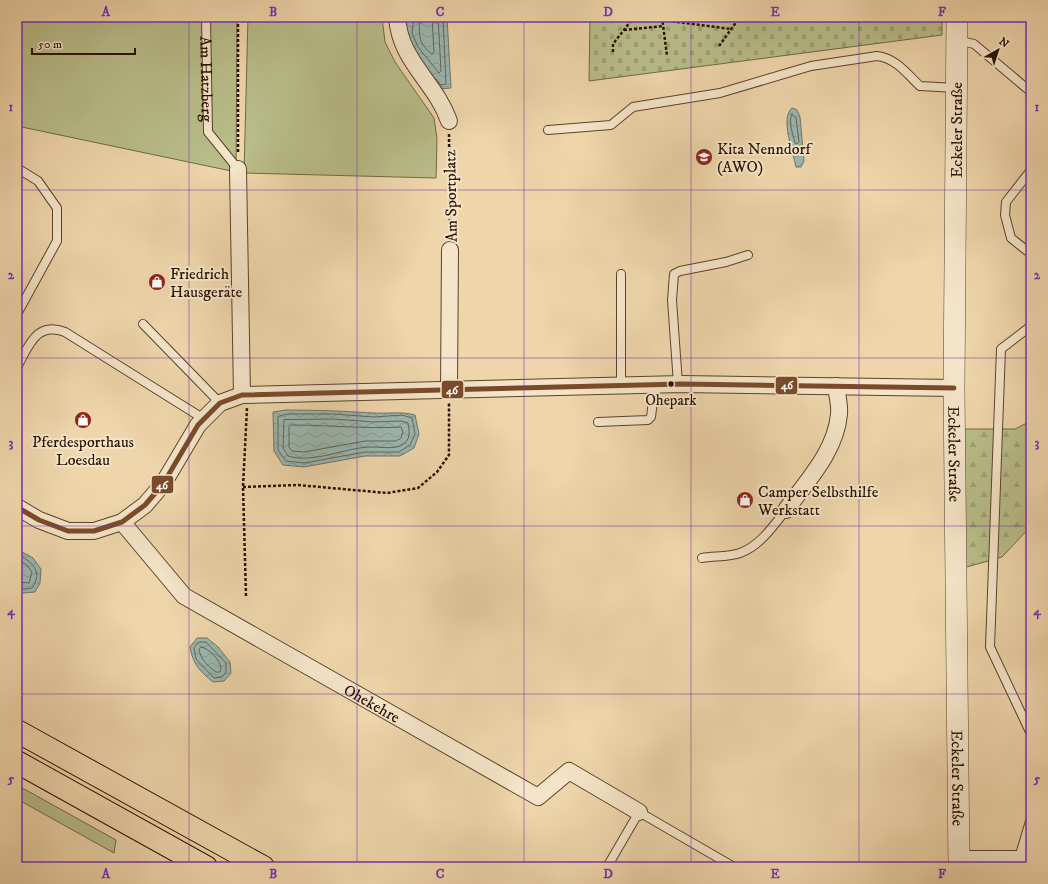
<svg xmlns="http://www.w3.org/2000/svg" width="1048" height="884" font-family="'IM FELL DW Pica',serif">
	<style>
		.green { fill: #b8bd89; stroke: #716844 }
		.forest { fill: url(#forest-firs); stroke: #716844 }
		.cemetery { fill: url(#cemetery-stones); stroke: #716844 }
		.water { fill: url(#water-waves); stroke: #6e756a }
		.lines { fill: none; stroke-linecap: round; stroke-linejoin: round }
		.shore { stroke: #626458; stroke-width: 1 }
		.service-casing { stroke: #5b432a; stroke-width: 10 }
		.minor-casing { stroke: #5b432a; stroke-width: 18 }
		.tertiary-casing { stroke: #5b432a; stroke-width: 22 }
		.motorway-casing { stroke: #2a1200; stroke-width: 24 }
		.path { stroke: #2a1200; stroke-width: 2.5; stroke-dasharray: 3 2; stroke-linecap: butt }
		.service { stroke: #f4e4c8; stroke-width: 8 }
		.minor { stroke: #f4e4c8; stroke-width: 16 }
		.tertiary { stroke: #f4e4c8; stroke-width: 21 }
		.motorway { stroke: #eed5aa; stroke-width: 22 }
		.bus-1-casing { stroke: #f4e4c8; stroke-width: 8 }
		.bus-1 { stroke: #7a4b2a; stroke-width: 5 }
		.grid { fill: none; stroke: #7b2cbf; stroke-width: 1; stroke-opacity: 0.55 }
		.bus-dot { fill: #2a1200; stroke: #f4e4c8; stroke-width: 1.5 }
		.labels { text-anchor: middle; stroke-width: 4; stroke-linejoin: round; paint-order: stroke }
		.bus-label { font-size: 15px; fill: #2a1200; stroke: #f4e4c8 }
		.street-label { font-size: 16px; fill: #2a1200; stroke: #f4e4c8 }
		.poi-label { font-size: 16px; fill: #2a1200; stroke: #f4e4c8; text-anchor: start }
		.line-badge { stroke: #f4e4c8; stroke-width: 1.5 }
		.badge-label { font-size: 11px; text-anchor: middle; font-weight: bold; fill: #fff }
		.neatline { fill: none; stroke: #7b2cbf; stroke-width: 1.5 }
		.grid-label { font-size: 13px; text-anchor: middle; font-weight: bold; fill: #7b2cbf }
	</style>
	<defs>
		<pattern id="forest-firs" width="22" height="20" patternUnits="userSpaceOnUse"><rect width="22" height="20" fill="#b8bd89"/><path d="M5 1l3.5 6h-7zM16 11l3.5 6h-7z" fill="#9ea174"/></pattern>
		<pattern id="cemetery-stones" width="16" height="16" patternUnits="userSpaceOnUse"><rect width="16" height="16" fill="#b8bd89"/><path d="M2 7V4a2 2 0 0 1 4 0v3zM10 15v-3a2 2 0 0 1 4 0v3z" fill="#9ea174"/></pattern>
		<pattern id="water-waves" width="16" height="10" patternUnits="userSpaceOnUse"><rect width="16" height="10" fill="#9bb7b1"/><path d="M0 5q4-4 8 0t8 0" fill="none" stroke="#869c96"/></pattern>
	</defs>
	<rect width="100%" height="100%" fill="#eed5aa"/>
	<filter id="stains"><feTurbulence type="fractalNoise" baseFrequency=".005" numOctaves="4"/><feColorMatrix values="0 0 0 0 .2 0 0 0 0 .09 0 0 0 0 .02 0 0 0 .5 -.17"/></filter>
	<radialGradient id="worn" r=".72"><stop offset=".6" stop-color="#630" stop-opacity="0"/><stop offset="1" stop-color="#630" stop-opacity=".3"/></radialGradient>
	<path class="green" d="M21 17H237L236 172 17 126V22Z
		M248 17H382L385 42 395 62 434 118 437 139 436 178 244 173Z
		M17 785 116 840 114 853 17 799Z"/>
	<path class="forest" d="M1031 421V526L1002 557 956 570 955 429H1015Z"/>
	<path class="cemetery" d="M590 17H942V35L589 81Z"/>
	<path class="water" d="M405 17H447L451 88 439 89 410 52Z
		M792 108 797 110 800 117 804 161 801 167H796C793 152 780 118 792 108Z
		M286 410C315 410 343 411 373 413 388 414 400 411 415 415L419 434 414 448 400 456H365L304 467 283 465 274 451 273 412Z
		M17 549 33 558 41 569 40 583 35 592 23 593 17 590Z
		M197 638H207L218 647 230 662 231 673 224 681 213 682C200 671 193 665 190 647Z"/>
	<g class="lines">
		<path class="shore" d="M414 17 412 33 418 47 439 73 441 71 438 17
			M420 17C419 33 417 43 432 54L434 52 432 17
			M436 79 441 85 446 84 443 17
			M792 114 796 118 799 142 797 144 795 143C793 134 788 122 792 114Z
			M287 414H333L374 417 402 415 412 418 415 434 410 445 399 452H365L304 463 286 461 278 450V417Z
			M333 419 374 422 402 421 408 423C409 429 411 437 405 443 397 450 383 447 372 447 345 447 315 464 288 456L283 448 284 420Z
			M291 425C328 425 364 429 401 427L403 432 401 438 396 441H365L304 452 292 451 289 447V427Z
			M17 554C31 561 44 571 32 588L24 589 17 587
			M17 559 27 565 32 572 29 583 17 582
			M199 642H206L226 663V672L222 677 214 678 196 659 194 648Z
			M201 647C209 648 221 661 221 669L220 672H216C208 666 201 660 199 650Z"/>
		<g class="service-casing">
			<g id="service">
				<path id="s1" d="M206 17 208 132 238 169"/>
				<path d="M957 40 974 44 1031 92"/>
				<path d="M548 130 611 125 633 107 720 93 811 66 877 56C896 58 907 74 920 86L956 88"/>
				<path d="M17 168 38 181 57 208V241L17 314"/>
				<path d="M1031 170 1006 202 1005 215 1011 238 1031 254"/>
				<path d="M143 324 220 403"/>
				<path d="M1031 326 1001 349 990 647 1031 734"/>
				<path d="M17 367C29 346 36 321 65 332L204 419"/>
				<path d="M678 384 672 300 674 274 680 271 726 262 748 255"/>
				<path d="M621 386V274"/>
				<path d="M598 422 648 420 651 417 655 385"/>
				<path d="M702 558C714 556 729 557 740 553 760 546 774 525 786 510"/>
				<path d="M1019 858 1031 818"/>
				<path d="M607 867 639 812 734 867"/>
			</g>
		</g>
		<g class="minor-casing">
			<g id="minor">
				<path d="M397 17C400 62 435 81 449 121"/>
				<path d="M238 169 242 395"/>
				<path d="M449 390 450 250"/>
				<path d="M17 507 39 520 68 531H94L122 522 145 505 163 484 198 425 220 403 242 395 682 384 954 388"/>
				<path d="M786 510C807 481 836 451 839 414 840 405 837 395 836 386"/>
				<path id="s2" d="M122 522 184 596 538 797 569 771 639 812"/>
				<path d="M960 859H1031"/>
			</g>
		</g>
		<g class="tertiary-casing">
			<g id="tertiary">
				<path id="s3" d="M957 17 954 388 959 867"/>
			</g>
		</g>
		<g class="motorway-casing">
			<path id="motorway" d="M17 731 263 867
				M17 762 206 867"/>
		</g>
		<path class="path" d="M662 17 667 56
			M662 20 731 29
			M624 30 663 26
			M719 46 740 17
			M613 52V44L634 17
			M449 134 450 237
			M238 152V17
			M243 487 298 485 387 493 418 488 437 472 449 455V402
			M246 596 243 487 247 408"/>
		<use href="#service" class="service"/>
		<use href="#minor" class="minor"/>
		<use href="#tertiary" class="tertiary"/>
		<use href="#motorway" class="motorway"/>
		<g class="bus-1-casing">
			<path id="bus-1" d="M17 507 39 520 68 531H94L122 522 145 505 163 484 198 425 220 403 242 395 682 384 954 388"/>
		</g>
		<use href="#bus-1" class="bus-1"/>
	</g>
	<path class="grid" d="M189 17V867M357 17V867M524 17V867M691 17V867M859 17V867M17 190H1031M17 358H1031M17 526H1031M17 694H1031"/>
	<defs>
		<g id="school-disc" transform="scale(0.9)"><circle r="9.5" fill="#8f2418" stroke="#f4e4c8"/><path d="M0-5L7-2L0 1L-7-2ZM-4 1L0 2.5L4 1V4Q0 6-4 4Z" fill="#fff"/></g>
		<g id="shop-disc" transform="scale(0.9)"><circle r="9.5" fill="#8f2418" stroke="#f4e4c8"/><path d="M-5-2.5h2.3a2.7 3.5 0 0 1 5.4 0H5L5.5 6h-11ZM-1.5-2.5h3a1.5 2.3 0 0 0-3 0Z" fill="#fff"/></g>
	</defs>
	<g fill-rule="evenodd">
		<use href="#school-disc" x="704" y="157"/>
		<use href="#shop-disc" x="157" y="282"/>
		<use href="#shop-disc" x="83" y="420"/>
		<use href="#shop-disc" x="745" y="500"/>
	</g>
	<circle class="bus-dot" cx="671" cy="384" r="3.5"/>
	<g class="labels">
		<g class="bus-label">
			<text x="671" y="405">Ohepark</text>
		</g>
		<g class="street-label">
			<text dy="6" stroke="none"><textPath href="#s1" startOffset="62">Am Hatzberg</textPath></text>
			<text transform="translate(956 130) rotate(-90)" y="6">Eckeler Straße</text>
			<text transform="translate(450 196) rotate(-91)" y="6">Am Sportplatz</text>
			<text dy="6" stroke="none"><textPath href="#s3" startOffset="437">Eckeler Straße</textPath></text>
			<text dy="6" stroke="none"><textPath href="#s2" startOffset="313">Ohekehre</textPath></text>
			<text dy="6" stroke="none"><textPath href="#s3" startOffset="761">Eckeler Straße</textPath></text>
		</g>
		<g class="poi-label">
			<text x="717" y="154">Kita Nenndorf<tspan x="717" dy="18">(AWO)</tspan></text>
			<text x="170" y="279">Friedrich<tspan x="170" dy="18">Hausgeräte</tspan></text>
			<text x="83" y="447" text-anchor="middle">Pferdesporthaus<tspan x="83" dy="18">Loesdau</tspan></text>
			<text x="758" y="497">Camper Selbsthilfe<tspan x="758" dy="18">Werkstatt</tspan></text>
		</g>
	</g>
	<g class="line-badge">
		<rect x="775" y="376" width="23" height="19" rx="4" fill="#7a4b2a"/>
		<rect x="441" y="380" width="23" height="19" rx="4" fill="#7a4b2a"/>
		<rect x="151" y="475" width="23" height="19" rx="4" fill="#7a4b2a"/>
	</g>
	<g class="badge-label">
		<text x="787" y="389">46</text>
		<text x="452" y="394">46</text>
		<text x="162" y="489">46</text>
	</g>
	<rect width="1048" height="884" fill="none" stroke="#eed5aa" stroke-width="44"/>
	<g transform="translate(998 50) rotate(39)" stroke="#f4e4c8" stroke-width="3" paint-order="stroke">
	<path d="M0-3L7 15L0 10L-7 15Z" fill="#2a1200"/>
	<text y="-6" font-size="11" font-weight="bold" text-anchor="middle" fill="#2a1200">N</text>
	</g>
	<path d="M32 48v6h103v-6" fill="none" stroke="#2a1200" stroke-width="2"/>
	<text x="38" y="48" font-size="12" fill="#2a1200" stroke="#f4e4c8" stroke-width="3" paint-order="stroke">50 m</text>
	<rect x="22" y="22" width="1004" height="840" class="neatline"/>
	<g class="grid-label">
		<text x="106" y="16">A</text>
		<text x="273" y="16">B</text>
		<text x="440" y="16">C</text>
		<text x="608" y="16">D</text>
		<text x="775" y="16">E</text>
		<text x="942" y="16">F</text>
		<text x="11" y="111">1</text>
		<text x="1037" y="111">1</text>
		<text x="11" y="279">2</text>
		<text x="1037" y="279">2</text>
		<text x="11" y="447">3</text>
		<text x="1037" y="447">3</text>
		<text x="11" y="615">4</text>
		<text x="1037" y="615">4</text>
		<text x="11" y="783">5</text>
		<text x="1037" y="783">5</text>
		<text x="106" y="878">A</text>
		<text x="273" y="878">B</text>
		<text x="440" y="878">C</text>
		<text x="608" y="878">D</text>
		<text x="775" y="878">E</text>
		<text x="942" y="878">F</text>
	</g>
	<rect width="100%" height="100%" filter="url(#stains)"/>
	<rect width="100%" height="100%" fill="url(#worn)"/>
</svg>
